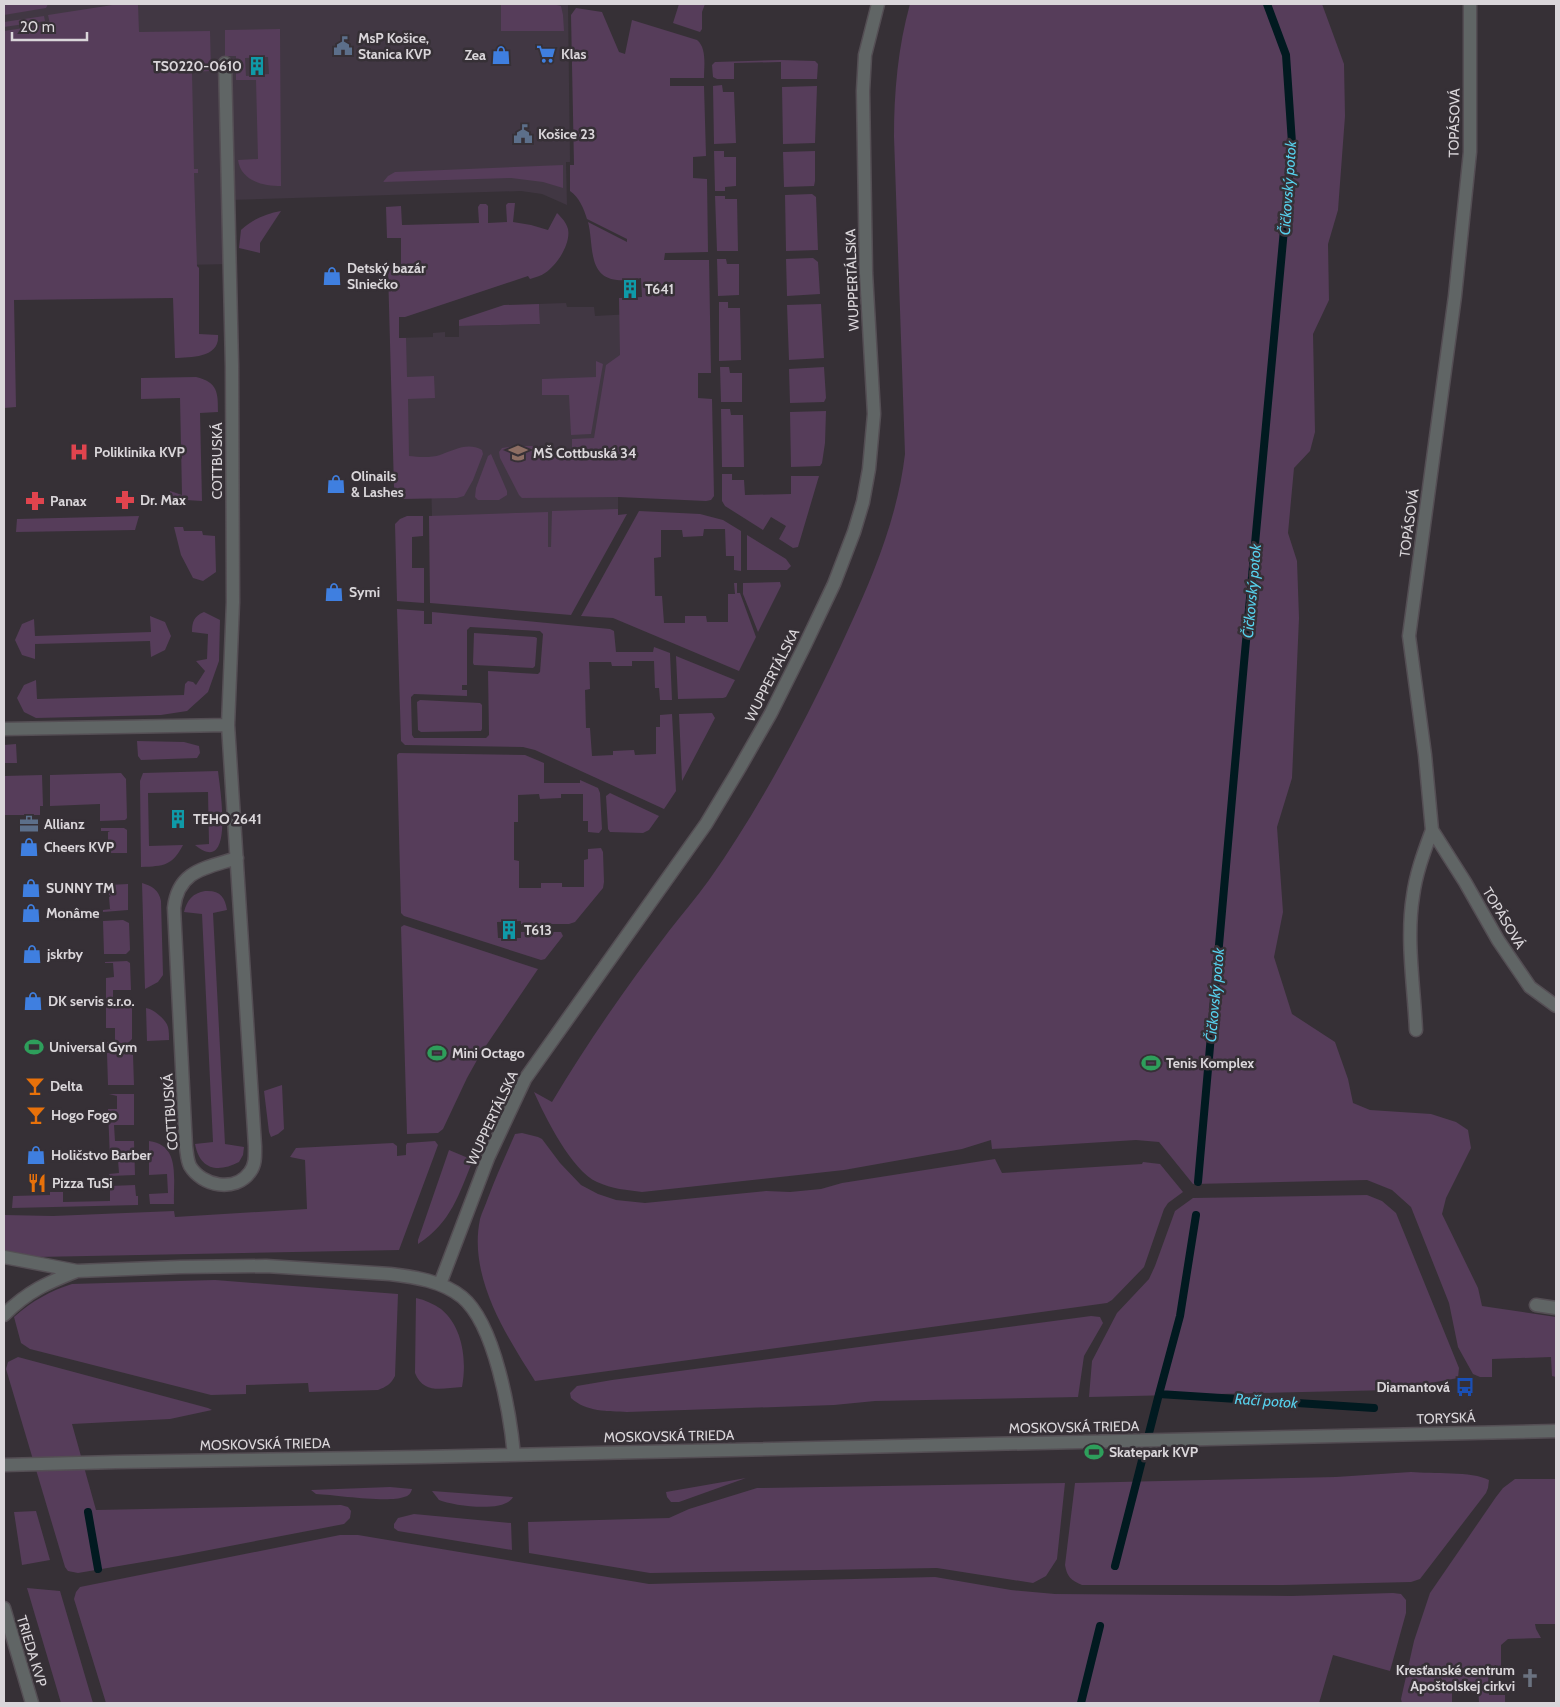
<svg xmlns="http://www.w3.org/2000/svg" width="1560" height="1707" font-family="Cabin,sans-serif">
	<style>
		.built { fill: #413743 }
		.green { fill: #563d5a; fill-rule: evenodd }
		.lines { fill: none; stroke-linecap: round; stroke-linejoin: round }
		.stream { stroke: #011a20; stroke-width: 8 }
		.minor-casing { stroke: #544e54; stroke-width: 15 }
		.minor { stroke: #606565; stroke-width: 12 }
		.labels { text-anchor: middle; stroke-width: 5; stroke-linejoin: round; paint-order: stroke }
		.poi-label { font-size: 14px; font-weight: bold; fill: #dad6da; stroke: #363036; text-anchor: start }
		.street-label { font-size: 14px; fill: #dad6da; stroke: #363036 }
		.water-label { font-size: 15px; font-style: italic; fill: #57d1ed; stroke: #363036 }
	</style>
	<rect width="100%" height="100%" fill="#363036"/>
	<path class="built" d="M4 4H568L570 162H566L567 205 542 194 521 191 228 200 230 264 4 269Z
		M566 303 567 307H594L595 316 650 313 618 497V515L575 589 432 516 431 481H400L399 338 433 337V333L445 332V337H459V326L540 324 539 304Z"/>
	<path class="green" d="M4 4H48L46 8 4 15Z
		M119 4H138L139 32 210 31 211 71 192 72 194 169H198V173H194L197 266 199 268V334L218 335C220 358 191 357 175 358L173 298 14 300 16 407 4 408V31L50 24 48 15Z
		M501 4H552L561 6 563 15 564 31H501Z
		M679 4H705L702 12V29L700 32 673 23Z
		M910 4H1322L1344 64 1345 116 1338 210 1328 244 1329 300 1313 334 1315 432 1310 451 1294 468 1288 533 1297 561 1299 618 1292 778 1277 827 1283 912 1274 957 1292 1014 1335 1042 1348 1079 1353 1103 1370 1110 1431 1114 1456 1122 1468 1130 1471 1148 1446 1198 1442 1214 1478 1288 1482 1306 1556 1317V1377L1552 1376 1551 1357 1492 1359V1377H1480L1473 1374 1458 1347 1449 1303 1411 1207 1392 1190 1367 1180 1193 1184 1159 1142 1136 1140 992 1149 991 1140 962 1149 844 1170 642 1192C627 1190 612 1189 597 1182 572 1171 545 1117 534 1092L552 1102C587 1043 627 986 669 931 682 914 696 898 709 880 762 805 810 713 848 630 874 574 898 515 905 454L894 137C894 92 898 47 910 4Z
		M576 8 602 12 619 52 625 54 632 20 697 40C707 48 704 66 704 78H670V86H704L706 156 693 157V178L707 179 708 252 665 253 664 260H709L711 373H698V398L712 399 714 496 711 500 706 501 618 497 522 498 519 495 500 458 499 452 502 448 514 446H532L545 454H572V439L594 438 606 365 620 355 619 298 642 297 641 278C634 279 625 281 617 280 587 277 594 244 588 222L627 242V239L587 219C584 209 579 197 570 191V165H574L571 15Z
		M44 16 45 21 4 27V22Z
		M280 29 281 186C263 186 241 181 238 160L258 159 256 80H236V56H225V30ZM268 57 269 74 246 76 245 58Z
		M780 60 815 61 818 64 817 79H781V62L734 63V79H717L713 77 712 65 715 62Z
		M722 85 723 92H734L736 143 714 144 713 86Z
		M817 86 815 143 783 144 782 87Z
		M714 151H724V157H736V186L725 187V191H715Z
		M815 151V181L814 186 784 187 783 152Z
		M563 165V188L543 182 511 178 383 182 388 176 395 172Z
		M812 194 816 197 818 250 786 251 785 195Z
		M715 196H725V199H737L738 251H717Z
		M508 203H515L513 222 531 225 548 230 557 213C562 218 566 222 568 229 571 244 557 265 545 273 541 276 535 277 530 279L528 276 405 317H399V338H406L407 377 434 376 435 398 408 399 409 456C418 457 431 458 440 455 455 450 467 442 482 450L483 454 473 480 464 496 457 498 401 499 396 494 394 488 388 270H401V238H387L386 207 401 206 402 225 479 223 478 207 480 204H486L488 206V223L507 222 506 205Z
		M281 211 260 243V253L239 248 241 230C253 219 265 214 281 211Z
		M813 258 818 262 820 294 787 296 786 259Z
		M717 259H726L727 264H739V295L718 296Z
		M719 302H728V308H740L741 360 719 361Z
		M539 304 540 324 459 326V320L504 305Z
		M821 304 824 358 789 360 787 305Z
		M596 361 603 364 591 434 571 435 569 395H542V379L596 377Z
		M720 367H729L730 373H742V402H721Z
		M824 367 826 398 824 402 790 403 789 369Z
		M196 377C218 382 218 393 218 412L200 413 202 501 170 499V491L182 495 180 398 141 399V378Z
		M721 409H730L731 415H743L744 467H722Z
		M826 411 825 443 822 463 820 466 791 467 790 412Z
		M491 454 507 491V495L499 500H478L475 497 476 488 488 456Z
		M722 474H732V480H744L745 495 791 494V476H819L798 547 793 548 779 539 786 526 771 517 763 530 725 506 722 501Z
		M618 509V515L627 514 571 615 430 603 429 516 548 512V547H551L552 511Z
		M639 511 700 514 723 520 741 531V571L734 570V556H726L725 529H704L703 536 683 537 682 530H661V557L654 558 655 596H662L664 623H685V616H706L707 622H728V594H735L734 583H737V593H740L756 637 739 671 613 618 581 616Z
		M139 516 135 530 16 532 17 519Z
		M407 516H423V536L412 537V568H424V603L397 601 395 524 400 519Z
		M174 527H183L184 531H202L203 535 215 536 216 572 203 581 193 578 181 555Z
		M747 535 786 559 791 566 787 570H747Z
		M780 582 781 586 758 632 743 594V583Z
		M397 609 424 611V624H432V612L610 629 614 631 616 652H653L654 647 670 653 672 700H660L659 688H655L654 661H632V666H612L611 662H589L590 689 585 690 586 728H590L592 756 613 755V751L634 750 635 755 656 754V727H660V715L672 714 676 791 664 809 535 750 523 747 405 745 401 741ZM470 627 540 631 543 634 540 672 538 674 488 671 489 735 486 738H414L412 735 411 697 414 694 467 696V690H462V685H467V630Z
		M204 612 220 620 219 661 208 692 187 711 161 715 36 718 24 712 17 698 24 685 36 680 37 699 184 695 185 684 188 681 193 682 196 685 205 671 196 661 207 659 208 634 192 632C192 622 194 616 204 612Z
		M150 616 165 622 171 636 165 650 151 657 150 641 35 644V659L22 655 15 640 22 624 34 619 35 636 151 632Z
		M474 633 535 637 537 638 535 666 533 668 474 665 473 663Z
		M676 656 735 680 726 697 723 698 678 699Z
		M420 700 480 703 482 705V729L481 731 421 732 418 730 417 702Z
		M712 713 715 718 682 781 679 714Z
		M137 741 184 742 199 746 200 753 197 758 141 760 138 756Z
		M16 744 17 763H4V745Z
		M399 753 525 755 544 763V783H580V780L598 788 600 793 602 829 599 833 588 832V821H583V794H561V798L540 799 539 794 518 795V822H514V860L519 861V888H541V883H562V887H584V860L588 859V849L601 848 603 852 604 882 603 888 575 922 569 924H521V921L497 922 498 938H521V932H561L563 936 545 959 541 960 404 916 401 913 397 755Z
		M218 771C220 788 235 878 195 845L209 844 208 792 148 793 149 846 183 845C172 866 164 866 141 867L140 781 143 773Z
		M121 773 126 779 127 818 125 820 100 821V804L50 806V775Z
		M42 775 43 806H40V815H4V776Z
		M610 793 659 816 649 830 643 833 610 832 608 829 606 796Z
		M101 828H124L127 830V853H101V845H110L108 844V832L110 831H101Z
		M142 883C152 886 159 890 161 901L163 975 158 982 145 989Z
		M128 884V910L103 912V910L112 909H110L109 897 111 896 109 895V885Z
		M205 891C220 890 225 897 227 910L213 913 225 1144 244 1147 243 1155 239 1162C218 1173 200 1170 195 1144L213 1142 202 914 184 912C187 900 193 893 205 891Z
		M123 920 129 923 130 950 126 954H104L103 921Z
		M404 925 538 969 481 1053 467 1078 443 1129 438 1133 407 1134 401 927Z
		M127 961 130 963 131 990H113V1008H132V1039L128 1043 108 1044 107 1042 115 1041V1028H106V978L114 977 113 963H105V962Z
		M146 1008C153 1009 166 1019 168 1027 169 1031 169 1036 169 1040L147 1041Z
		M107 1053H127L133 1055 134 1085H108Z
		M282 1085 284 1129 278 1134 271 1137 269 1132 264 1091Z
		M109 1094H134V1125H114L115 1141H134L135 1175 110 1176 109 1174 119 1173 118 1160H110L108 1109H117V1096Z
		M522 1133 538 1137 542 1139 560 1163 581 1185 598 1194 616 1200 645 1203 766 1191 790 1192 821 1189 842 1183 995 1159 1002 1173 1142 1164 1143 1162 1160 1164 1183 1192 1168 1203 1164 1209 1144 1267 1112 1300 1107 1303 535 1381C506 1335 468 1277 480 1219 482 1212 486 1204 488 1198 496 1176 506 1155 515 1134Z
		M149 1141C181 1145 173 1179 174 1204H150L149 1194 168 1193 167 1174 149 1175Z
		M435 1141 438 1145 434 1156 399 1250 36 1257 12 1253 4 1250V1215L53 1216 174 1211 175 1217 307 1209 305 1160 290 1157 296 1148 393 1143 397 1146V1156L406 1155V1145L407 1143Z
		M449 1150 473 1160C459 1194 451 1223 418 1244V1240Z
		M135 1185 136 1196H138V1205L12 1208 13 1196 50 1195V1192H63V1202L110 1201V1186Z
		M1367 1195 1382 1201 1396 1213 1459 1368 1458 1378 1391 1390 1089 1397 1092 1361 1117 1313 1149 1279 1155 1266 1175 1211 1193 1198Z
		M215 1280 398 1294 395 1376C391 1384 386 1387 378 1390L309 1392 308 1383 246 1385V1394L211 1395 30 1349 21 1343 14 1317C32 1301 50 1291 72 1284Z
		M416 1298C425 1300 434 1304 441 1309 463 1327 467 1361 462 1387 443 1388 424 1395 415 1373Z
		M1091 1316 1100 1317 1103 1323 1084 1356 1078 1397 875 1401 834 1405 627 1412C608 1411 586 1412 571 1398L570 1393 577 1386 612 1380Z
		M18 1357 208 1408 212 1410 170 1419 72 1424 96 1510 341 1505 348 1507 351 1511 350 1518 344 1524 178 1556 78 1573 68 1571 65 1567 6 1369 8 1362Z
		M1411 1472C1432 1474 1472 1471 1489 1480L1488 1488 1486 1493 1420 1579 1411 1582 1284 1585H1082C1071 1580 1067 1577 1065 1565L1075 1483 1336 1477Z
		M746 1478 679 1502H671L667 1497 666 1492Z
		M1515 1479H1556V1624H1535L1536 1629 1541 1638 1508 1639 1501 1645V1672L1488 1673 1489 1695H1505V1703H1479L1478 1686 1452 1688V1703H1402L1401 1699 1414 1641 1430 1593 1496 1497 1503 1488Z
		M1065 1483 1057 1559 1046 1576 1033 1583 937 1568 650 1573 529 1553 528 1522 669 1518 689 1509 757 1488Z
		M390 1487 412 1489C411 1493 409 1496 404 1497 388 1503 336 1495 316 1494L311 1490Z
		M432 1491 513 1497C505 1513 454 1506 439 1500Z
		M36 1511 50 1560 22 1565 14 1512Z
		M414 1514 511 1523 512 1550 398 1531 394 1528V1524L398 1518Z
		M340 1535H358L649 1584 935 1577 1011 1590 1055 1594 1291 1596 1393 1593 1401 1594 1406 1600V1613L1390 1671 1333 1655 1319 1703H106L74 1599 76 1592 80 1587Z
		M27 1588 60 1591 93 1703H61Z"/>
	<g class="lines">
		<path class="stream" d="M1198 1182 1244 663 1292 143 1286 55 1267 4
			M1159 1394 1374 1408
			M88 1512 98 1569
			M1115 1566 1159 1394 1180 1316 1196 1215
			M1081 1703 1100 1626"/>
		<g class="minor-casing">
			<path id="minor" d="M1470 4V152L1455 296 1409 636 1425 755 1432 830 1465 882 1498 940 1530 987 1556 1006
				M225 63 232 366 233 602 228 725 255 1146C255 1155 256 1164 250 1172 235 1193 202 1186 190 1166 187 1160 187 1153 186 1147L174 908C178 870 206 868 237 858
				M4 729 228 725
				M1416 1030C1414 987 1406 939 1413 896 1416 873 1424 852 1432 830
				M4 1257 77 1271 180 1267 266 1266 390 1274C415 1277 442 1281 462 1297 495 1324 510 1413 514 1455
				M440 1284 488 1158 525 1079 706 824 739 769 771 713 805 645 834 584 854 532 863 502 869 469 874 414 866 273 863 91 865 55 878 4
				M1536 1305 1556 1308
				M4 1315C28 1291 47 1283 77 1271
				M4 1465 116 1462 422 1457 1556 1431
				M4 1608 32 1703"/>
		</g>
		<use href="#minor" class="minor"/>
	</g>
	<defs>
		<g id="civic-bare" transform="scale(1.5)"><path d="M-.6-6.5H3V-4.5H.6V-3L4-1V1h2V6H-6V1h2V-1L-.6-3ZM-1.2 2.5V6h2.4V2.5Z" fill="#5c6f8a" stroke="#363036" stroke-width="2.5" paint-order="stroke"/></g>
		<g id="supermarket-bare" transform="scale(1.5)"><path d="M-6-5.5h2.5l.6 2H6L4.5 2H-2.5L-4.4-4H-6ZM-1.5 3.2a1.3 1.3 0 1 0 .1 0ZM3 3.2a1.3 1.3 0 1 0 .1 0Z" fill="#3f7fe0" stroke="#363036" stroke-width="2.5" paint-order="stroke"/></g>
		<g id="shop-bare" transform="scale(1.5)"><path d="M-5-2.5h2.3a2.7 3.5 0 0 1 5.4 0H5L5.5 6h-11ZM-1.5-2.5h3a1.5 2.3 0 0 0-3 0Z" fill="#3f7fe0" stroke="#363036" stroke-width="2.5" paint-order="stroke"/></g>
		<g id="building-bare" transform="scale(1.5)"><path d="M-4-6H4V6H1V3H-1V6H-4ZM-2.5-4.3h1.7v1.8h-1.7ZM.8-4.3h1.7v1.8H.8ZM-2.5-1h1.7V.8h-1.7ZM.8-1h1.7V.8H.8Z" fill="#0f9aa8" stroke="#363036" stroke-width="2.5" paint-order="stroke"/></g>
		<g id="hospital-bare" transform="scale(1.5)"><path d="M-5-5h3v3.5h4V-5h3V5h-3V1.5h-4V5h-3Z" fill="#e0444e" stroke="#363036" stroke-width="2.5" paint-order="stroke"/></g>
		<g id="school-bare" transform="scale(1.5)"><path d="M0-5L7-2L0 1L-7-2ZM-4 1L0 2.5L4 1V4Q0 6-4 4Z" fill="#8d6e63" stroke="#363036" stroke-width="2.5" paint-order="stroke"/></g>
		<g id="pharmacy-bare" transform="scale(1.5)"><path d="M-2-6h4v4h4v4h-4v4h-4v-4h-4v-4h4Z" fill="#e0444e" stroke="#363036" stroke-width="2.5" paint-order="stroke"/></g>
		<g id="office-bare" transform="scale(1.5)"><path d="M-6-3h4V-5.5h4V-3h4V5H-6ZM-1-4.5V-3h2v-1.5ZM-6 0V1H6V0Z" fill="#5c6f8a" stroke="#363036" stroke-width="2.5" paint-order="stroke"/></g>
		<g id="stadium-bare" transform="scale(1.5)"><path d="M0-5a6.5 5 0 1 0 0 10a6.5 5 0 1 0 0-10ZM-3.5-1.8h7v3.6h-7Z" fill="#2e9e5b" stroke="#363036" stroke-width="2.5" paint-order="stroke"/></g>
		<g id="bar-bare" transform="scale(1.5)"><path d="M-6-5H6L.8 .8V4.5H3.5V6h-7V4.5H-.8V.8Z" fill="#e8710a" stroke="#363036" stroke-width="2.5" paint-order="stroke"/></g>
		<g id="restaurant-bare" transform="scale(1.5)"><path d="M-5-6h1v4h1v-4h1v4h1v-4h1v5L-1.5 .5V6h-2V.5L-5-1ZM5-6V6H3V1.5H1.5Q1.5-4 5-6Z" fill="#e8710a" stroke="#363036" stroke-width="2.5" paint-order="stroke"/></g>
		<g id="bus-bare" transform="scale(1.5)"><path d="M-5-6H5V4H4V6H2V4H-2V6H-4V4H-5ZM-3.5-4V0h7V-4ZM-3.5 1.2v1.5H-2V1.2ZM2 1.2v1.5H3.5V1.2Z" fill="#1a4fb4" stroke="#363036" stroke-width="2.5" paint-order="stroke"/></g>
		<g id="church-bare" transform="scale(1.5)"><path d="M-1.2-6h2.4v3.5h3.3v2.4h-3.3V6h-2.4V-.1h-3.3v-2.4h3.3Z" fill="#6b7280" stroke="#363036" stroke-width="2.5" paint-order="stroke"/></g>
	</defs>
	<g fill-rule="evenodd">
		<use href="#civic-bare" x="343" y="46"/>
		<use href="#supermarket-bare" x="546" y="54"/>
		<use href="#shop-bare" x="501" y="55"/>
		<use href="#building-bare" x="257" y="66"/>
		<use href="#civic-bare" x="523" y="134"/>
		<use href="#shop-bare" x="332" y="276"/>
		<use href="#building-bare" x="630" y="289"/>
		<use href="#hospital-bare" x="79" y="452"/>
		<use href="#school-bare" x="518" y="453"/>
		<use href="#shop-bare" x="336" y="484"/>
		<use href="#pharmacy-bare" x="125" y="500"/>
		<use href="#pharmacy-bare" x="35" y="501"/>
		<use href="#shop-bare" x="334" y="592"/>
		<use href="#building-bare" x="178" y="819"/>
		<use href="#office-bare" x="29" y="824"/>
		<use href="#shop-bare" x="29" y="847"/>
		<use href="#shop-bare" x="31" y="888"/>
		<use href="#shop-bare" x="31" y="913"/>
		<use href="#building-bare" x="509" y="930"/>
		<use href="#shop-bare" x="32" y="954"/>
		<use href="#shop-bare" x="33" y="1001"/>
		<use href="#stadium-bare" x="34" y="1047"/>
		<use href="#stadium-bare" x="437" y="1053"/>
		<use href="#stadium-bare" x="1151" y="1063"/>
		<use href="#bar-bare" x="35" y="1086"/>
		<use href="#bar-bare" x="36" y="1115"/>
		<use href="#shop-bare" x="36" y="1155"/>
		<use href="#restaurant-bare" x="37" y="1183"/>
		<use href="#bus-bare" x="1465" y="1387"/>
		<use href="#stadium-bare" x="1094" y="1452"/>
		<use href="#church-bare" x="1530" y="1678"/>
	</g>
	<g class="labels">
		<g class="poi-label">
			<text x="358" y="43">MsP Košice,<tspan x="358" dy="16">Stanica KVP</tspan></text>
			<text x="561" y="59">Klas</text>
			<text x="486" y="60" text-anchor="end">Zea</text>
			<text x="242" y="71" text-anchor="end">TS0220-0610</text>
			<text x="538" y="139">Košice 23</text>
			<text x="347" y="273">Detský bazár<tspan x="347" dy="16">Slniečko</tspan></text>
			<text x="645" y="294">T641</text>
			<text x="94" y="457">Poliklinika KVP</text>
			<text x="533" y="458">MŠ Cottbuská 34</text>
			<text x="351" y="481">Olinails<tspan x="351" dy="16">&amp; Lashes</tspan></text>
			<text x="140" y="505">Dr. Max</text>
			<text x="50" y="506">Panax</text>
			<text x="349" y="597">Symi</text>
			<text x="193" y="824">TEHO 2641</text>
			<text x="44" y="829">Allianz</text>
			<text x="44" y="852">Cheers KVP</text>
			<text x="46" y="893">SUNNY TM</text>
			<text x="46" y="918">Monâme</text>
			<text x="524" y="935">T613</text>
			<text x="47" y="959">jskrby</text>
			<text x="48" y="1006">DK servis s.r.o.</text>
			<text x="49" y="1052">Universal Gym</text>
			<text x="452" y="1058">Mini Octago</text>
			<text x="1166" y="1068">Tenis Komplex</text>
			<text x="50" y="1091">Delta</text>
			<text x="51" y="1120">Hogo Fogo</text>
			<text x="51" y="1160">Holičstvo Barber</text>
			<text x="52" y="1188">Pizza TuSi</text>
			<text x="1450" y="1392" text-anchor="end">Diamantová</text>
			<text x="1109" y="1457">Skatepark KVP</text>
			<text x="1515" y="1675" text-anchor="end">Kresťanské centrum<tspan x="1515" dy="16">Apoštolskej cirkvi</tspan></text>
		</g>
		<g class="street-label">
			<text transform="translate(1454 123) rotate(-89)" y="5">TOPÁSOVÁ</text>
			<text transform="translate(852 280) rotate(-92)" y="5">WUPPERTÁLSKA</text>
			<text transform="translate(217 461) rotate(-90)" y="5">COTTBUSKÁ</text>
			<text transform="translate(1409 523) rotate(-82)" y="5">TOPÁSOVÁ</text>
			<text transform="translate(772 675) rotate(-63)" y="5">WUPPERTÁLSKA</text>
			<text transform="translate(1504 918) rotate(59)" y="5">TOPÁSOVÁ</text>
			<text transform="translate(170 1112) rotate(-94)" y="5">COTTBUSKÁ</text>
			<text transform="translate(492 1118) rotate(-65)" y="5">WUPPERTÁLSKA</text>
			<text transform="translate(1446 1418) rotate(-2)" y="5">TORYSKÁ</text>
			<text transform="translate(1074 1427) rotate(-1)" y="5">MOSKOVSKÁ TRIEDA</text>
			<text transform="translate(669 1436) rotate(-1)" y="5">MOSKOVSKÁ TRIEDA</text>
			<text transform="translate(265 1444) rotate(-1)" y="5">MOSKOVSKÁ TRIEDA</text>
			<text transform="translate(32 1651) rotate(73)" y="5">TRIEDA KVP</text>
		</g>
		<g class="water-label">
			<text transform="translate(1288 188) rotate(-86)" y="5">Čičkovský potok</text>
			<text transform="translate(1252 591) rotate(-85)" y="5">Čičkovský potok</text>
			<text transform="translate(1215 995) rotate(-85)" y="5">Čičkovský potok</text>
			<text transform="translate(1266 1401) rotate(4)" y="5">Račí potok</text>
		</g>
	</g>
	<rect width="1560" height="1707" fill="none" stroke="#dad6da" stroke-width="10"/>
	<path d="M12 32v8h75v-8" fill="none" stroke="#dad6da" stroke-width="2.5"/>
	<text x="20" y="32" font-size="15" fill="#dad6da" stroke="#363036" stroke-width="4" paint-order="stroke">20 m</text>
</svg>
